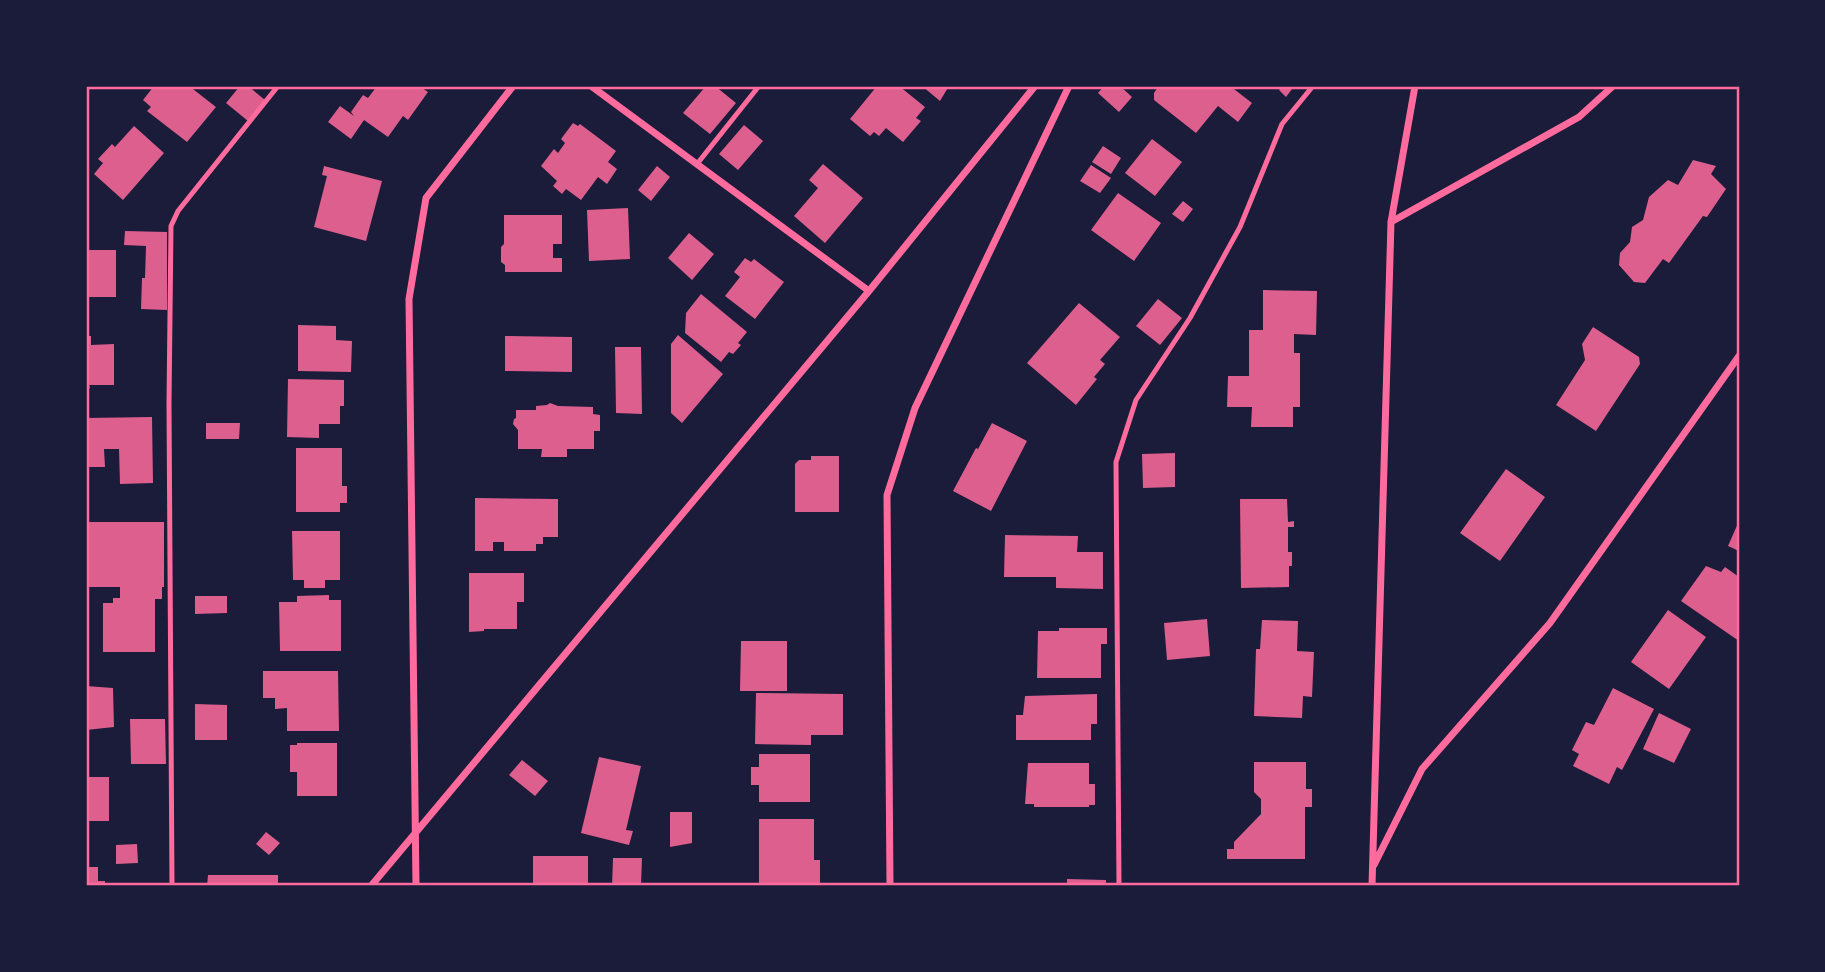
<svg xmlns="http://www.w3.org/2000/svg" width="1825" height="972" font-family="Lato,sans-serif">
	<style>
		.building { fill: #dd5f8e }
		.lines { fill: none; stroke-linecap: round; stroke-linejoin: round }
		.service { stroke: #ff6b9d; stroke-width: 5 }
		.minor { stroke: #ff6b9d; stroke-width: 7 }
		.neatline { fill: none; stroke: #ff6b9d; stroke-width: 2.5 }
	</style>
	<rect width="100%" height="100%" fill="#1b1b3a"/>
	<path class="building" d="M154 86H189L216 107 187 142 147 111 151 107 143 100Z
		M240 86H248L265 100 248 121 226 103Z
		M377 86H419L428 92 408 120 403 116 388 137 364 120 351 139 328 122 340 106 354 116 351 112 363 95 368 98Z
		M706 86H715L736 103 710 134 683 113Z
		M877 86H899L925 107 916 118 921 121 903 142 886 128 879 136 874 132 870 136 850 119Z
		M922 86H949L940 101Z
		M1104 86H1120L1132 97 1119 112 1098 93Z
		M1168 86 1172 89 1175 86H1230L1252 103 1238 122 1218 106 1196 133 1154 100V93L1158 87Z
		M1283 86H1288L1292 89 1286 97 1279 90Z
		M573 123 578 126 580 124 616 151 608 162 617 169 607 184 598 177 581 200 566 189 562 194 553 186 557 181 541 166 554 149 558 153 565 143 561 139Z
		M744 125 763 141 738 170 719 154Z
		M134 126 164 153 123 200 94 174 103 163 98 159 112 144 115 147Z
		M1152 139 1182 162 1155 196 1125 173Z
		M1103 146 1121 158 1111 174 1092 162Z
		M1693 160 1716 166 1711 174 1726 189 1707 217 1703 216 1669 263 1663 259 1645 283 1634 282 1619 265 1620 253 1630 242 1632 227 1643 220 1649 197 1668 180 1678 185Z
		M823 164 863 198 825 243 794 216 818 188 809 180Z
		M1091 165 1111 178 1100 193 1080 181Z
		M324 166 382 181 366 241 314 227 327 176 322 175Z
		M657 166 670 177 651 201 638 190Z
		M1118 193 1161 223 1134 261 1091 230Z
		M1183 201 1193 209 1183 222 1172 214Z
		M628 208 630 259 589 261 587 210Z
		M504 215H562V244H553V258H562V272H505V265L501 262V247L504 244Z
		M125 231 167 232V310L141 309 142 278H145L146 246 124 245Z
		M689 233 714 254 692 280 668 258Z
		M86 250H116V297H89L86 301Z
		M745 258 751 262 754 259 784 282 755 319 725 296 740 277 734 272Z
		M1263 290 1317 291 1316 335 1294 334V353H1300V407H1293V427H1251L1252 407H1227L1228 376H1249V330H1263Z
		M701 294 747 332 738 343 741 345 733 354 729 352 721 362 685 333 686 313Z
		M1158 299 1182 318 1160 345 1136 326Z
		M1079 303 1120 337 1100 360 1105 364 1094 377 1097 379 1076 405 1027 363Z
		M298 325 336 326V340L352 341 351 372 298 371Z
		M1593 327 1639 357 1640 364 1596 431 1556 405 1585 360 1582 344Z
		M678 335 723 374 682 423 671 413V344Z
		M86 336H91V345L114 344V385H89L90 388H86Z
		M505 336 572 337V372L505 371Z
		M615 347H641L642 414 616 413Z
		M288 379 344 380V406H340V424H319V438L287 437Z
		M550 403 558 406 593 407V414L600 415V431H594V449H567V457H541L542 449H518V430L513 424 514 419 516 418V410H536V406L547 405Z
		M152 417 153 483 120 484 119 449H104L105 467H86V418Z
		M206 423H240L239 439H206Z
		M992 423 1027 441 991 511 953 491 976 448 978 449Z
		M296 448H342V486H347V503H340V512H296Z
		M1175 453V487L1143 488 1142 454Z
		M811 456H839V512H795V464L799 460H811Z
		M1506 469 1545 497 1500 561 1460 533Z
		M475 498 558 499V537H543V544H536V551H504V542H493V551H475Z
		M1240 499H1287L1288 522 1294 521V527H1288V552H1292V566H1289V587L1241 588Z
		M1739 521V551L1728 546Z
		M86 522H164V587H162V599H155V652H103V603H113V598H120V587H86Z
		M292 531H340V580H325V588H304V580H293Z
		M1005 535 1078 536 1077 552H1103V589L1056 588V577H1004Z
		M1706 566 1721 572 1725 567 1739 577V641L1681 601Z
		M469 573H524V602H517V629H484V631L469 632Z
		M329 595V600H341V651H280L279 602H297V596Z
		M195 596H227V613L195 614Z
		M1668 610 1706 637 1669 689 1631 662Z
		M1207 619 1210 656 1167 660 1164 623Z
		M1262 620 1298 621 1297 651 1314 652 1312 697 1303 696 1302 718 1254 716 1256 649H1260Z
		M1059 628H1107V644H1101V678H1037L1038 631H1059Z
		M741 641H787V691H740Z
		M263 671H338L339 731H287V708L275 709V698H263Z
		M86 686 113 688 114 727 86 730Z
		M1613 688 1654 709 1622 770 1617 767 1609 784 1573 766 1579 754 1572 750 1586 722 1594 725Z
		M756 693 843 694V735H811V745L755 744Z
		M1097 694V724H1091V740H1016V715H1023L1025 696Z
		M195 704 227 705V740H195Z
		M1659 713 1691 729 1674 763 1643 749Z
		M130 719H165L166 764H131Z
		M297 743H337V796H297V772H290V745H297Z
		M759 754H810V802H759V785H751V767H759Z
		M599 757 641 766 626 830 633 831 629 845 581 833Z
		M522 760 548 781 535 796 509 775Z
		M1254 762H1306V789H1312V807H1305V859H1227V849H1234V842L1261 814V799L1254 792Z
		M1028 763H1089V784H1095V805H1089V807H1034V804H1025Z
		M86 777H109V821H86Z
		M670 812H692V843L670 847Z
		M759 819H814V860H820V883H759Z
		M266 832 280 843 269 855 256 844Z
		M137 844 138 863 116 864V845Z
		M533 856H588V886H533Z
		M613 858H642L641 886H612Z
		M86 867H98V881H105V886H86Z
		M208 875H278V886H207Z
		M1067 879 1106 880V886H1067Z"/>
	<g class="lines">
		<path class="service" d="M697 164 759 86
			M172 886 169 403 171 226 178 211 278 86
			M1119 886 1116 462 1136 400 1190 318 1240 227 1282 124 1313 86"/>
		<path class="minor" d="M591 86 869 291
			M1391 222 1579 117 1613 86
			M1374 865 1422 769 1550 623 1739 356
			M371 886 869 291 1035 86
			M416 886 409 299 426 198 513 86
			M890 886 887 495 915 408 1069 86
			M1372 886 1391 222 1415 86"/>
	</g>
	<rect width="1825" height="972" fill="none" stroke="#1b1b3a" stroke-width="175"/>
	<rect x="88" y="88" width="1650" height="796" class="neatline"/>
</svg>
